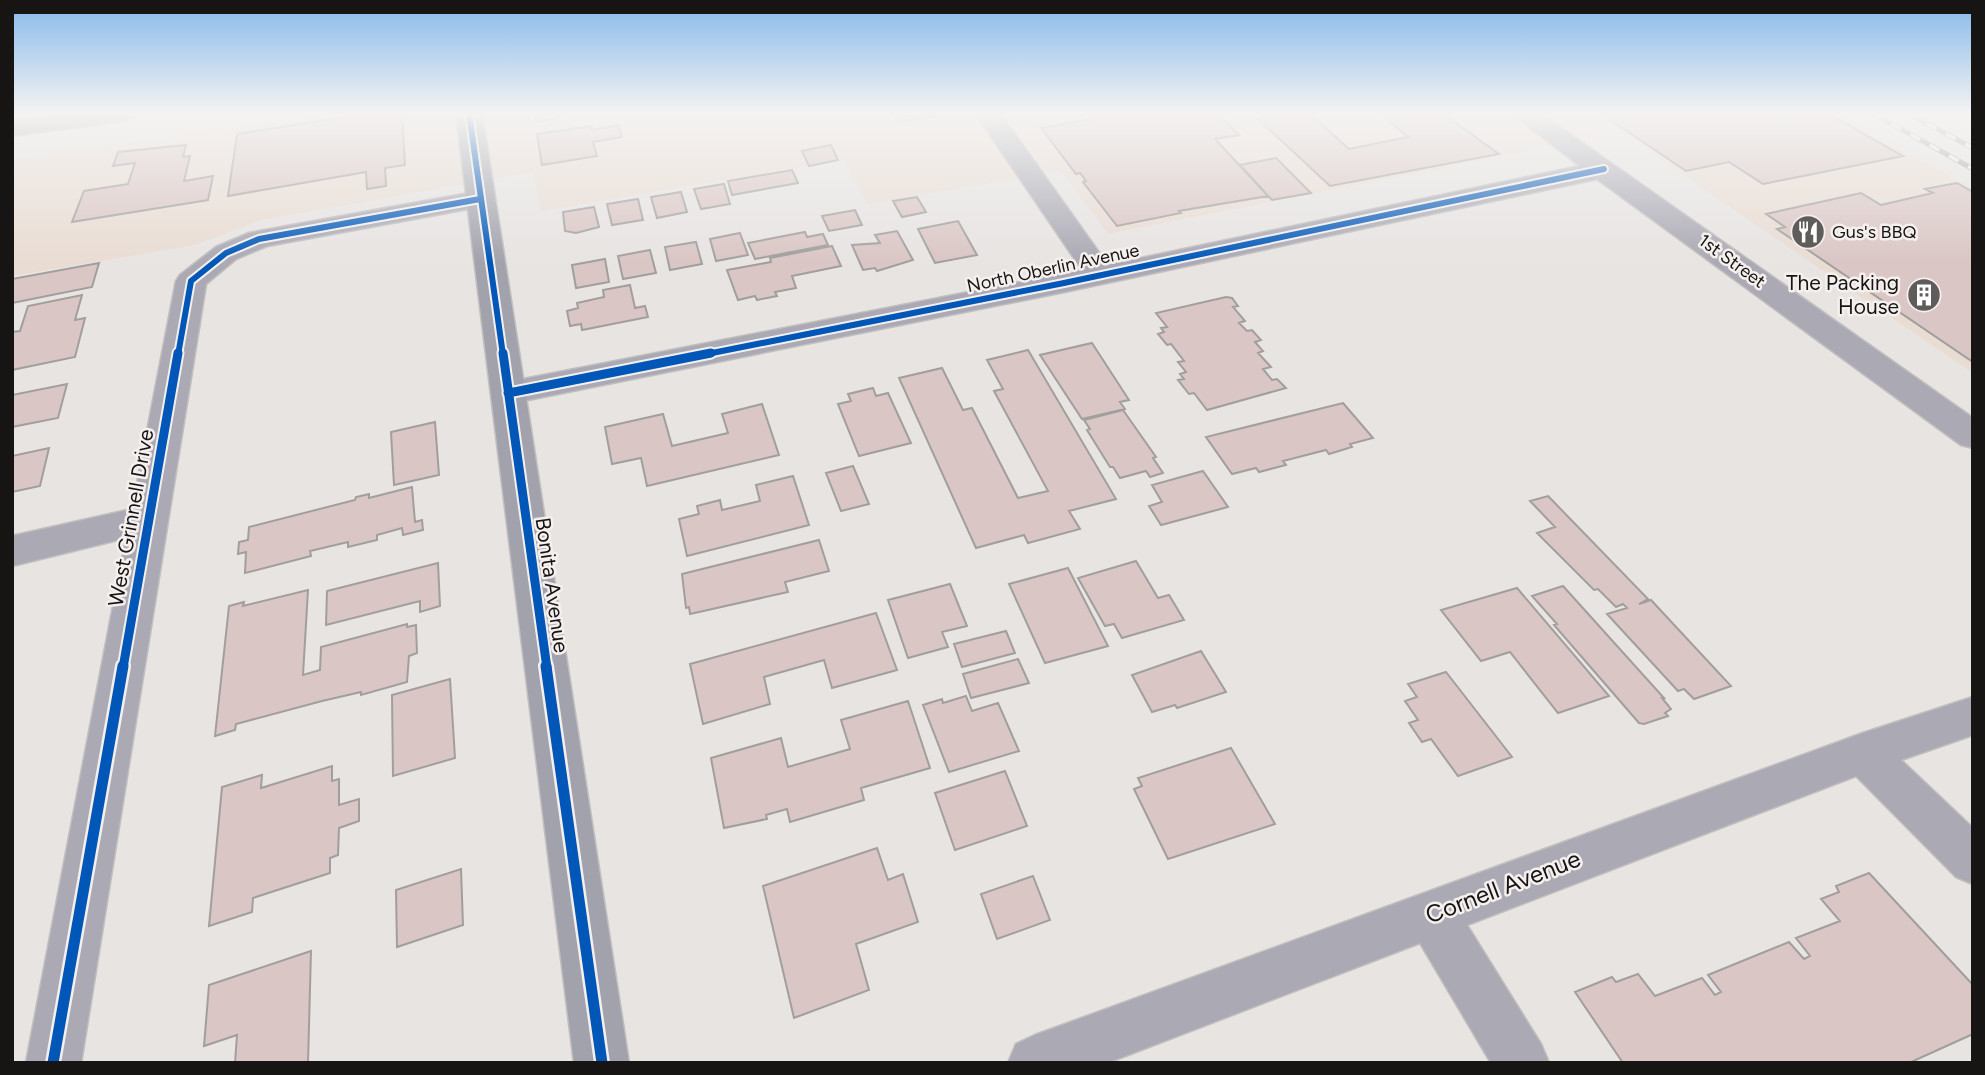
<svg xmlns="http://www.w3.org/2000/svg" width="1985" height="1075" font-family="Figtree,sans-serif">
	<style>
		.commercial { fill: #e9dcd3 }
		.building { fill: #dac6c4; stroke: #a19f9e; stroke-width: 2 }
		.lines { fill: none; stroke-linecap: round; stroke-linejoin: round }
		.minor-casing { stroke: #c1bfbe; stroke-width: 3 }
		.major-casing { stroke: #c1bfbe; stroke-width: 3 }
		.minor { fill: #aaa9b4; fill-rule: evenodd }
		.major { fill: #a2a2ad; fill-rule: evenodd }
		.rail-casing { stroke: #a4a3a6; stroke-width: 5 }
		.rail { stroke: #f5f0ee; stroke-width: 3.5; stroke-dasharray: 11; stroke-linecap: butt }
		.cycleway-far2-casing { stroke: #f5f0ee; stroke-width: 10 }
		.cycleway-far1-casing { stroke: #f5f0ee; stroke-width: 13 }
		.cycleway-casing { stroke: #f5f0ee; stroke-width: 16 }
		.cycleway-far2 { stroke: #0057b8; stroke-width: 6 }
		.cycleway-far1 { stroke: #0057b8; stroke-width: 9 }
		.cycleway { stroke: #0057b8; stroke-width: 11 }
		.labels { text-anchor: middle; stroke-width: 5; stroke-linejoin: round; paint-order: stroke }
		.far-poi-label { font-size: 18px; fill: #161514; stroke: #f5f0ee; text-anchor: start }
		.far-street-label { font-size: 18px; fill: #161514; stroke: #f5f0ee }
		.poi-label { font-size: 21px; fill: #161514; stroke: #f5f0ee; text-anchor: end }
		.street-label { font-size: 21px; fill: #161514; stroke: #f5f0ee }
		.near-street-label { font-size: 24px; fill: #161514; stroke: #f5f0ee }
	</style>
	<rect width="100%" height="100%" fill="#e7e4e2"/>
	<path class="commercial" d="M331 113H1838L1973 189V373L1617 130 1508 155 1108 234 1061 171 867 204 843 160 541 211 533 172 261 220 195 245 12 276V160Z"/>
	<path class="building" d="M372 113H402L405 165 385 168 386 186 367 189 366 172 228 196 237 134Z
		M534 113H559L560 118 536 122Z
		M892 113H941L942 115 898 122Z
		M1104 113H1221L1224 115 1220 116 1239 135 1215 139 1268 196 1179 211 1181 213 1117 226 1083 182 1086 181 1080 173 1076 174 1041 128 1107 116Z
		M1259 113H1309L1349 149 1408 137 1379 113H1442L1499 154 1330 186 1257 118 1264 117Z
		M1600 113H1827L1903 156 1763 184 1729 162 1686 171Z
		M618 125 622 137 593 142 597 156 542 165 537 134 591 126 592 130Z
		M186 145 183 157 190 156 184 181 213 176 208 200 72 222 84 191 128 184 135 163 113 166 118 152Z
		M831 145 838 160 809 166 802 151Z
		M1276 158 1311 193 1272 200 1240 165Z
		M792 170 798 183 732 195 728 181Z
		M1957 183 1973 192V362L1777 229 1785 227 1766 214 1861 193 1881 205 1933 193 1925 189Z
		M724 184 730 204 701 209 694 189Z
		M681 192 687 212 657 218 651 197Z
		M917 197 926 212 902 217 893 201Z
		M638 199 643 220 612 225 607 204Z
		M594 207 599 227 576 233 565 231 563 212Z
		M855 210 862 225 829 231 822 216Z
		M958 221 977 255 935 263 918 229Z
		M897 231 913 260 877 271 875 268 863 270 852 245 880 243 875 235Z
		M805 232 807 237 823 234 828 245 755 259 748 243Z
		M740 233 748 255 716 261 710 239Z
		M696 242 702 264 670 270 665 247Z
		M832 246 841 266 792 276 796 288 775 292 777 296 757 300 755 296 738 300 727 270 771 262 770 258Z
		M650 250 656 273 623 279 618 256Z
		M605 259 609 282 576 288 572 265Z
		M99 263 92 287 12 303V279Z
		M630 285 635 308 645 306 648 317 582 330 581 324 570 326 567 311 578 308 577 303 604 297 603 290Z
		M82 295 75 320 85 318 75 357 12 370V332L20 331 28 306Z
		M1226 297 1232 298 1238 306 1233 307 1245 321 1239 323 1247 331 1252 330 1261 340 1255 342 1263 351 1258 353 1271 367 1263 369 1272 380 1277 379 1286 388 1207 410 1194 393 1189 394 1178 380 1184 379 1180 374 1186 372 1178 362 1184 361 1171 344 1167 345 1158 334 1164 332 1161 328 1167 327 1156 313Z
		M1092 343 1129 400 1120 402 1125 409 1082 419 1040 355Z
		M1028 350 1116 499 1069 511 1080 529 1028 543 1024 535 976 548 899 378 942 368 963 410 972 408 1018 498 1048 491 994 391 1003 389 987 360Z
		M67 384 58 418 12 427V395Z
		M873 388 876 396 888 393 911 443 859 456 838 404 851 401 848 394Z
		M1343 403 1373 438 1350 444 1352 447 1329 454 1326 450 1283 461 1286 465 1259 472 1256 468 1232 474 1206 437Z
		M762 404 779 455 647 486 641 458 612 464 605 427 663 414 672 446 728 433 722 414Z
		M1123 410 1156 457 1153 458 1163 473 1150 477 1146 471 1120 478 1113 467H1110L1087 430 1090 429 1084 420Z
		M435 422 439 475 394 485 391 432Z
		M49 448 40 486 12 492V456Z
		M853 466 869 504 841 511 826 473Z
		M1203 471 1228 507 1161 525 1149 506 1162 502 1152 485Z
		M793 476 809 525 687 556 679 519 699 514 697 506 720 500 722 510 760 501 756 485Z
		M412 487 415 522 422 520 423 530 403 535 402 528 377 535V540L348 547V542L310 551 311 556 245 573 246 552 238 554 239 542 248 540 249 527 355 500 356 497 369 494V498Z
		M1548 496 1648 599 1639 604 1651 600 1731 686 1694 699 1684 689 1678 691 1607 614 1627 608 1623 604 1616 607 1598 589 1594 590 1537 533 1555 527 1530 501Z
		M819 540 829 571 785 582 788 592 690 614 689 607 686 608 682 574Z
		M1136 561 1158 598 1169 595 1184 620 1122 638 1114 624 1105 626 1078 578Z
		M438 563 440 606 420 612V601L326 625 327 591Z
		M1068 568 1108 646 1045 663 1009 584Z
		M950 584 967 626 942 632 948 647 908 658 888 600Z
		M1563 586 1664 698H1662L1671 709 1665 713 1668 716 1644 724 1639 723 1554 625 1557 624 1532 596Z
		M1517 588 1609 696 1558 713 1510 652 1481 661 1441 610Z
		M308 590 303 675 320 670 321 647 407 624V627L416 625 417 653 409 656 407 682 361 695V692L322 701 236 724 235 730 215 736 229 606 244 602 243 606Z
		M876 613 897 670 832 688 824 660 764 677 770 704 703 724 690 664Z
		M1006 631 1015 653 962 667 954 644Z
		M1201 651 1226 692 1177 708 1175 705 1152 712 1132 675Z
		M1018 659 1029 683 971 698 963 674Z
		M1446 672 1512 757 1458 776 1431 739 1422 742 1409 723 1418 720 1405 701 1417 697 1408 684Z
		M450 679 455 758 393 776 392 695Z
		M966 696 972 711 998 703 1019 751 949 772 923 705 942 699 943 703Z
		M908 701 930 768 861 788 864 800 790 822 787 809 766 815 767 819 724 828 711 758 781 738 788 767 850 749 841 720Z
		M1231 748 1275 824 1168 859 1134 789 1142 786 1138 778Z
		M332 766V781L339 779V805L359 799V821L339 828 338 855 330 858V873L253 898 252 912 209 926 222 787 262 775 261 788Z
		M1005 771 1027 826 955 850 935 793Z
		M877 848 888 880 903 874 918 922 856 944 869 990 794 1018 763 886Z
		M461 869 463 925 397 947 396 890Z
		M1869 873 1973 985V1034L1909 1063H1623L1575 992 1612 977 1616 982 1638 974 1655 996 1702 978 1715 995 1721 992 1708 975 1789 942 1804 959 1810 956 1796 938 1840 921 1821 899 1839 892 1836 886Z
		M1033 876 1050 920 997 939 981 894Z
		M311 951 308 1063H235L237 1035 204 1046 209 985Z"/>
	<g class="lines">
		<g class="minor-casing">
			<path id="minor" d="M975 113H1000L1108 265 1580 166 1511 113H1540L1973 418V448L1961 445 1597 179 1064 292 508 404 496 401 491 393 496 385 508 382 1082 270Z
				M480 191 490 193 494 199 490 205 267 246 236 259 206 284 81 1063H26L126 538 12 566V536L132 509 176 281 180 275 216 247 249 233Z
				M1973 697V735L1901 760 1973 828V884L1956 877 1856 776 1467 925 1541 1044 1549 1063H1491L1420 943 1107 1063H1008L1016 1044 1035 1035 1863 733Z"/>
		</g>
		<g class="major-casing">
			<path id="major" d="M69 113H138L134 118 125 121 12 136V120Z
				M456 113H482L629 1063H574Z"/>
		</g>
		<use href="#minor" class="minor"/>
		<use href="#major" class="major"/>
		<g class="rail-casing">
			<path id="rail" d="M1872 113 1973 169
				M1907 113 1973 148"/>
		</g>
		<use href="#rail" class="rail"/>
		<g class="cycleway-far2-casing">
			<path id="cycleway-far2" d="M469 113 503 355
				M178 355 191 281 226 253 259 239 480 199
				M702 355 1064 283 1604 169"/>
		</g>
		<g class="cycleway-far1-casing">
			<path id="cycleway-far1" d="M503 353 547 668
				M508 393 711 353
				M123 668 178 353"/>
		</g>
		<g class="cycleway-casing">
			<path id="cycleway" d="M546 666 602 1063
				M53 1063 123 666"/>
		</g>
		<use href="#cycleway-far2" class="cycleway-far2"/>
		<use href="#cycleway-far1" class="cycleway-far1"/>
		<use href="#cycleway" class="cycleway"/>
	</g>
	<linearGradient id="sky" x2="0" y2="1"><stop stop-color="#86b9eb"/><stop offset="0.43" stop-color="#f4f3f2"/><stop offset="1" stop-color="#f4f3f2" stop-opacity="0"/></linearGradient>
	<rect width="1985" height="263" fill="url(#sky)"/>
	<defs>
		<g id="restaurant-disc" transform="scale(1.75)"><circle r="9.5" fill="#5f5d5c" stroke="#f5f0ee"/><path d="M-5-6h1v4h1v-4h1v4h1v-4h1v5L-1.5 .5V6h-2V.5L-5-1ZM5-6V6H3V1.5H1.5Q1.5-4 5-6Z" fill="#fff"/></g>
		<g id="building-disc" transform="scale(1.75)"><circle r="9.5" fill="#5f5d5c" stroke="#f5f0ee"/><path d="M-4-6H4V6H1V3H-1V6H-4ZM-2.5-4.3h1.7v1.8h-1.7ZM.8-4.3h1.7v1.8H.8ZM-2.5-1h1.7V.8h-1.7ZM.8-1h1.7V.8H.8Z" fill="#fff"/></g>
	</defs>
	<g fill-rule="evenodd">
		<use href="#restaurant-disc" x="1808" y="232"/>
		<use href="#building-disc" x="1924" y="295"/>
	</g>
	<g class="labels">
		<g class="far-poi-label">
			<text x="1832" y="238">Gus's BBQ</text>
		</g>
		<g class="far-street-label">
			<text transform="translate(1732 261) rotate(36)" y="6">1st Street</text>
			<text transform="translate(1053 268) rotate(-12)" y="6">North Oberlin Avenue</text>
		</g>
		<g class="poi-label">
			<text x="1899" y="290">The Packing<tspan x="1899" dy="24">House</tspan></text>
		</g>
		<g class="street-label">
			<text transform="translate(131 518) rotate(-80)" y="7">West Grinnell Drive</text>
			<text transform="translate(552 585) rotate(82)" y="7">Bonita Avenue</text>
		</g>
		<g class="near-street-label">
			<text transform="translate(1503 887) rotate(-21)" y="8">Cornell Avenue</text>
		</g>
	</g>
	<rect width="1985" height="1075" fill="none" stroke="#161514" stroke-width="28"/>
</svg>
